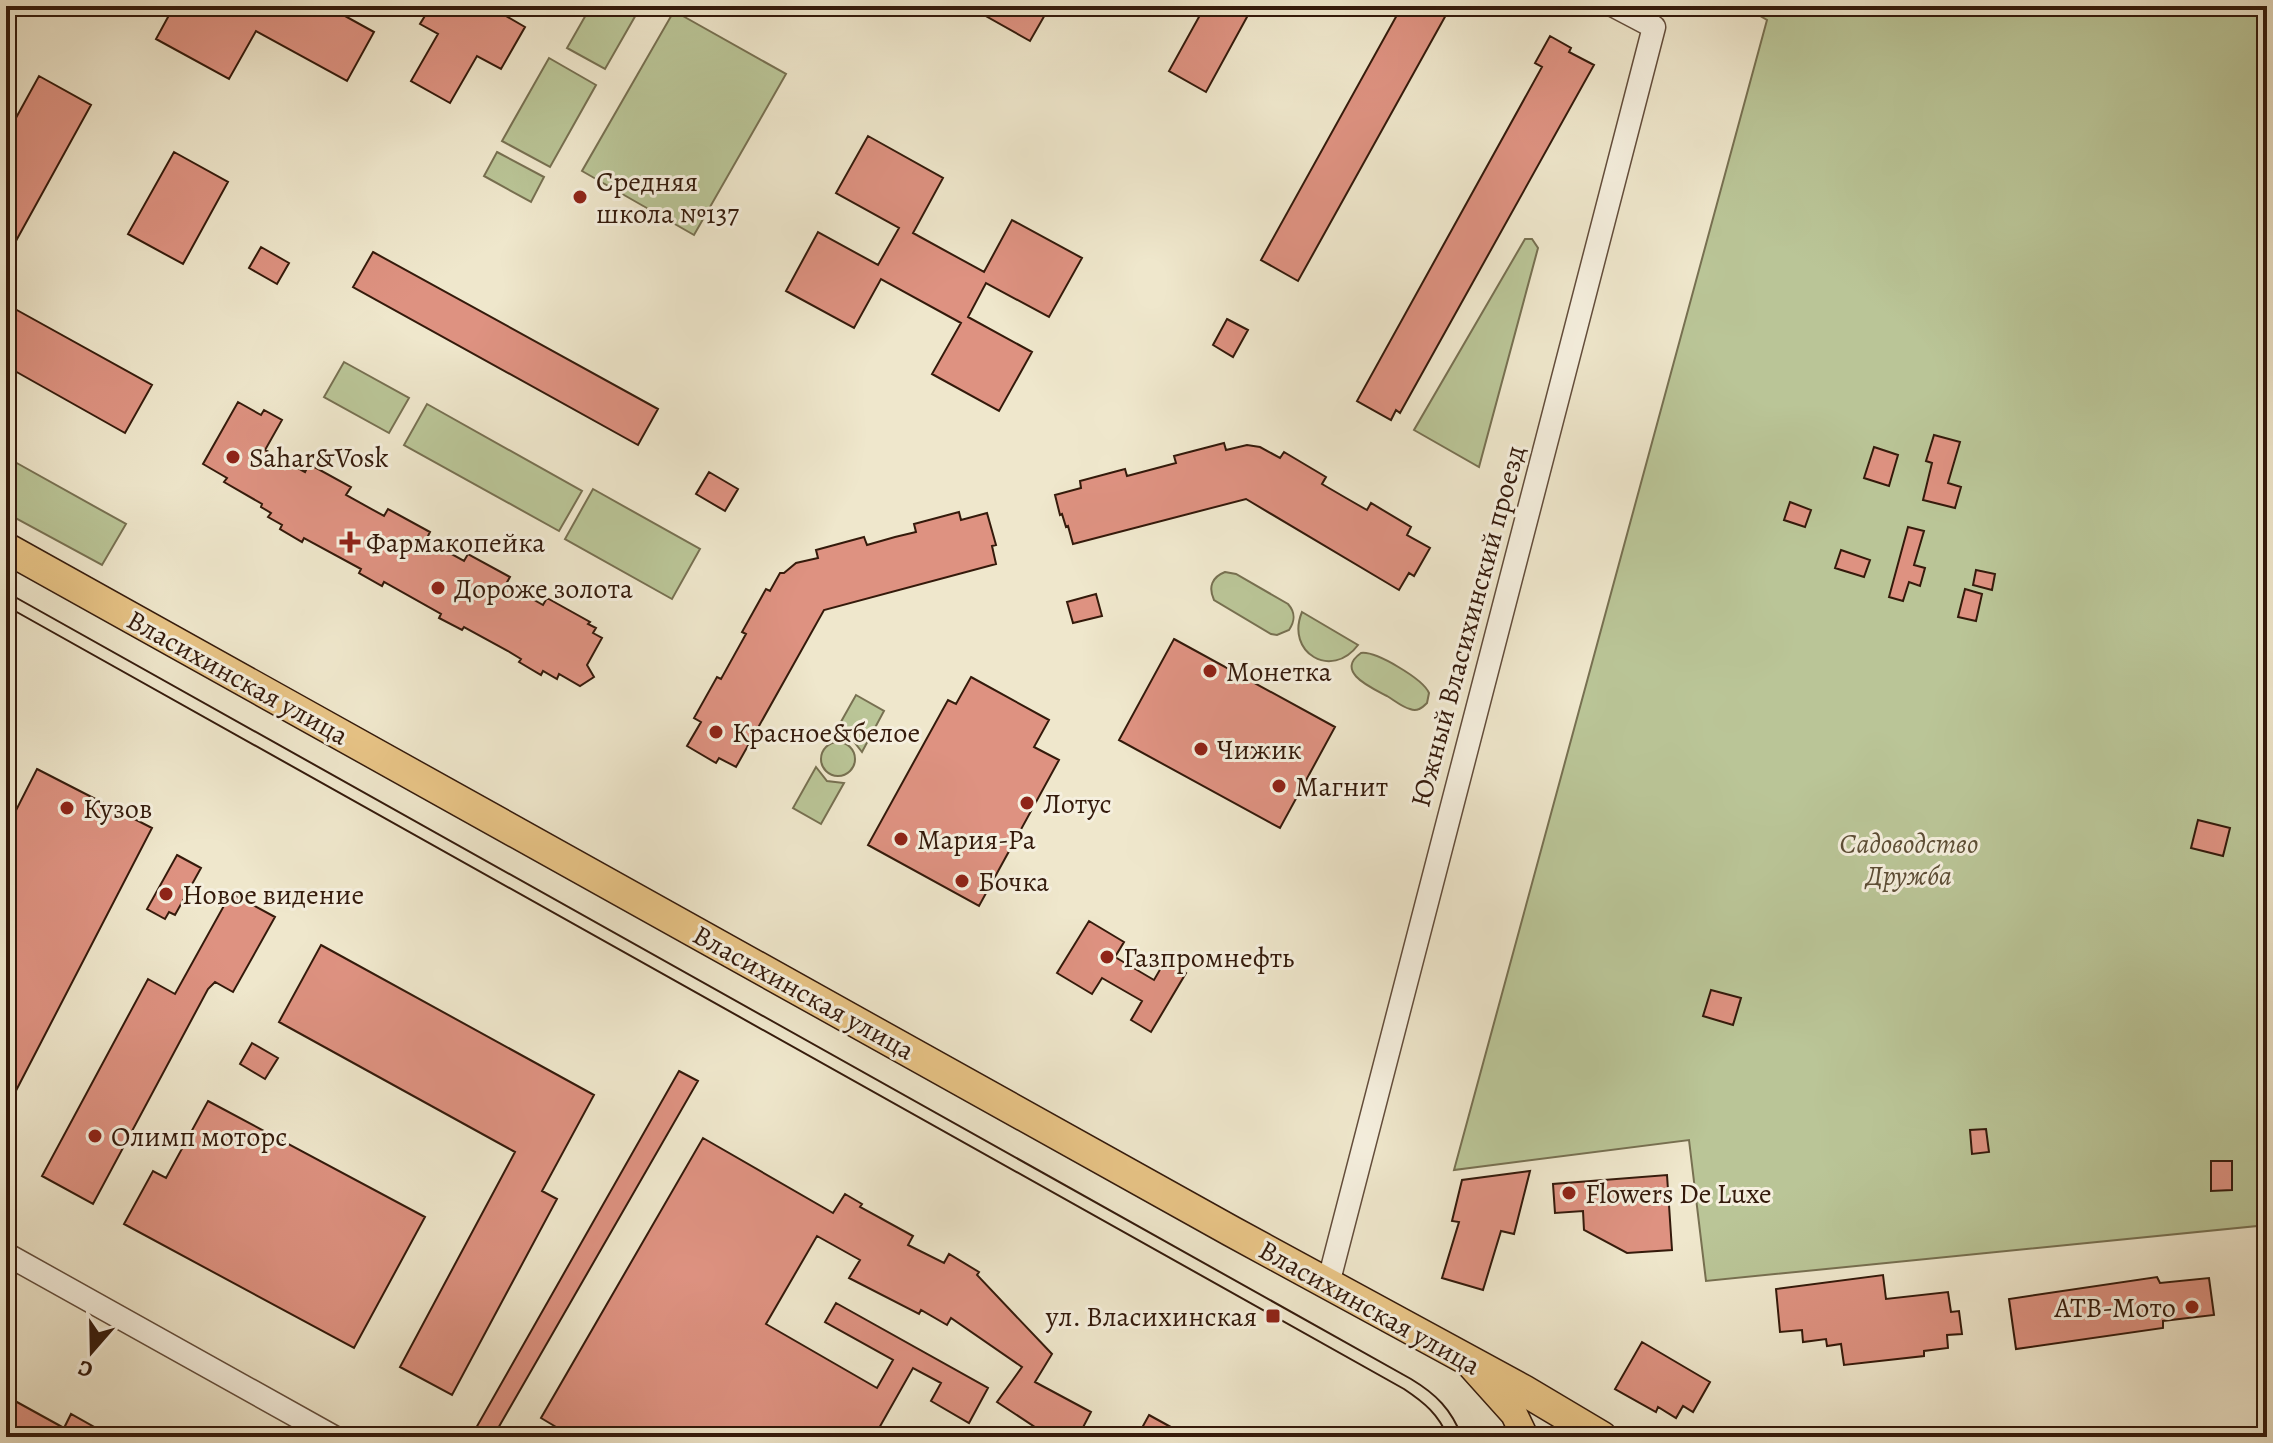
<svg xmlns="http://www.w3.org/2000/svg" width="2273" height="1443" font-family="Alegreya,serif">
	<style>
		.green { fill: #bac597; stroke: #777051; stroke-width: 2 }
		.building { fill: #de9281; stroke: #341a0b; stroke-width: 2 }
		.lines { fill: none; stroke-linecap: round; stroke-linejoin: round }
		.minor-casing { stroke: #634d3b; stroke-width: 25 }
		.major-casing { stroke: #341a0b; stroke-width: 29 }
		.highway-casing { stroke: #341a0b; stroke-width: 33 }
		.minor { stroke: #f5efde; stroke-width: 22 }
		.major { stroke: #e8c486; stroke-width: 26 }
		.highway { stroke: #e8c486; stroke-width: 30 }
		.tram { stroke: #341a0b; stroke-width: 2 }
		.poi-dot { fill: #8f2418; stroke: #f5efde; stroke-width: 3 }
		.labels { text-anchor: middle; stroke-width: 6; stroke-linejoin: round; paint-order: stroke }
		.poi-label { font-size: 28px; fill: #341a0b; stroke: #f5efde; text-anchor: start }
		.street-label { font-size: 28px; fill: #341a0b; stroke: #f5efde }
		.park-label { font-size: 28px; font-style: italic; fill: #5c4d35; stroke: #f5efde }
	</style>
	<rect width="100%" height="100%" fill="#efe7cc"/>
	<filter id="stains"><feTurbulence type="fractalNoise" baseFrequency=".0025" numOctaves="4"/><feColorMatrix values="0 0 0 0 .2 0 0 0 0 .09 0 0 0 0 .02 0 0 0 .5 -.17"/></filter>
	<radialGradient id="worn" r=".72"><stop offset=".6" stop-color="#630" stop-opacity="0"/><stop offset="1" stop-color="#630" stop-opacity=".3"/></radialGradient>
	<path class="green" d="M591 6H641L605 69 567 48Z
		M1743 6H2267V1225L1706 1281 1689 1140 1454 1170 1767 20Z
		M674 11 786 74 694 235 582 171Z
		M549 58 596 85 550 167 502 141Z
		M497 152 544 177 531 202 484 176Z
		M1525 239H1532L1538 248 1479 467 1414 430Z
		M344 362 409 398 389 433 324 397Z
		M427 404 582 491 559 531 404 445Z
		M6 457 126 524 102 565 6 513Z
		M593 489 700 549 672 599 565 539Z
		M1225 572 1236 574 1288 604C1296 613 1295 621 1289 630L1277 635 1271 634 1214 600C1208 587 1212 577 1225 572Z
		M1302 612 1358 645C1332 680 1285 653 1302 612Z
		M1361 653C1376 651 1423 679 1429 693L1427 703C1422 708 1417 712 1410 709 1402 707 1394 700 1387 696 1372 688 1334 672 1361 653Z
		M856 695 884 711 862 752 851 738 833 736Z
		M821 759a17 17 0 1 1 34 0a17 17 0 1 1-34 0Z
		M816 767 827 781 844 783 821 824 793 808Z"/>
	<path class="building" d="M174 6H327L374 32 347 81 256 31 229 79 156 39Z
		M431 6H489L525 27 501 69 477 56 450 103 411 81 438 34 420 24Z
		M968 6H1050L1030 41Z
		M1205 6H1253L1206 92 1169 71Z
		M1402 6H1451L1298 281 1261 260Z
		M1550 36 1571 48 1569 52 1594 65 1400 413 1396 410 1391 420 1357 401 1542 67 1535 63Z
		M39 76 91 105 6 259V136Z
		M868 136 943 178 913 233 984 272 1012 220 1082 258 1049 317 986 283 968 317 1032 352 999 411 932 374 961 323 881 279 854 328 786 291 818 232 878 265 899 228 836 193Z
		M174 152 228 182 183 264 128 234Z
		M261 247 289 263 277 284 249 268Z
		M373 252 658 409 638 445 353 287Z
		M6 304 152 385 125 433 6 366Z
		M1227 319 1248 330 1233 357 1213 345Z
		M238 402 261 415 264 410 282 420 265 450 305 472 309 464 351 487 346 495 384 516 388 509 430 532 426 540 464 561 468 554 510 577 506 584 543 605 547 598 590 622 588 624 596 628 593 633 602 638 587 665 594 677 580 686 559 674 557 679 543 671 541 675 519 662 521 659 508 651 464 627 462 630 439 618 441 614 384 582 382 586 359 573 361 569 304 538 302 542 280 529 282 525 268 517 271 513 261 507 262 504 224 482 227 478 203 464Z
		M1934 435 1960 442 1948 483 1961 487 1955 508 1923 500 1932 463 1926 461Z
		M1224 443 1226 450 1247 445 1260 447 1280 458 1284 452 1326 477 1322 484 1346 498 1367 510 1371 503 1411 527 1407 535 1430 548 1414 576 1409 573 1399 590 1246 499 1073 544 1068 526 1066 527 1062 514 1060 515 1055 495 1081 488 1080 481 1125 469 1127 476 1176 463 1174 456Z
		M1874 447 1898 455 1889 486 1864 478Z
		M709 472 738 489 725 511 696 494Z
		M1790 502 1811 510 1805 527 1784 520Z
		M959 512 961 520 987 513 996 545 992 546 996 564 824 610 736 767 719 758 716 763 687 746 701 722 694 718 717 677 721 679 746 634 742 632 766 589 770 591 780 573H784L796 563 818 558 816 550 864 537 867 545 895 537 916 532 914 524Z
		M1908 527 1924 531 1914 565 1925 568 1920 586 1909 582 1903 601 1889 597Z
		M1841 550 1870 560 1864 577 1835 568Z
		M1976 570 1995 574 1992 590 1973 585Z
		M1965 589 1982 594 1976 621 1958 617Z
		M1096 594 1102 616 1073 623 1067 602Z
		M1174 639 1335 727 1280 828 1119 740Z
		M971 677 1049 720 1034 747 1059 760 979 906 868 845 948 700 956 704Z
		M37 769 152 828 6 1110V830Z
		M2198 820 2230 828 2223 856 2191 848Z
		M177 855 201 868 175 915 169 912 165 919 147 909Z
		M231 893 275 917 233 992 215 982 208 989 93 1204 42 1176 148 979 175 994Z
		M1089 921 1124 942 1115 957 1154 980 1165 961 1186 973 1151 1032 1131 1020 1142 1001 1102 978 1092 994 1057 973Z
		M321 945 594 1095 542 1191 557 1199 452 1395 400 1367 515 1152 279 1022Z
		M1711 990 1741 998 1733 1025 1703 1016Z
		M252 1043 278 1058 265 1079 240 1064Z
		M679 1071 698 1081 493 1437 476 1428Z
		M208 1101 425 1217 354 1348 124 1224 153 1171 166 1178Z
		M1986 1129 1989 1152 1972 1154 1970 1130Z
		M703 1138 833 1213 845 1194 862 1204 860 1207 913 1236 908 1245 944 1263 949 1254 979 1272 977 1275 1052 1354 1035 1382 1091 1412 1078 1437H1050L997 1402 1022 1367 951 1318 947 1325 921 1310 919 1314 849 1278 860 1260 817 1236 766 1324 877 1388 893 1360 825 1322 836 1303 988 1388 969 1423 931 1401 941 1383 913 1368 874 1437H573L541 1418Z
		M2211 1161H2232V1190L2211 1191Z
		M1530 1171 1514 1234 1501 1231 1483 1290 1442 1278 1459 1222 1452 1221 1462 1180Z
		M1667 1175 1672 1250 1627 1253 1584 1230 1583 1211 1555 1213 1553 1184Z
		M1883 1275 1886 1299 1948 1292 1951 1312 1959 1311 1962 1334 1947 1335 1948 1348 1924 1351V1356L1844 1365 1841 1344 1827 1346 1826 1339 1803 1342 1802 1330 1780 1332 1776 1289Z
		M2157 1277 2160 1283 2209 1278 2214 1315 2163 1321V1328L2016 1349 2009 1299Z
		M1642 1342 1710 1382 1693 1412 1683 1406 1676 1418 1658 1407 1656 1412 1615 1389Z
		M6 1396 64 1428 71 1414 112 1437H6Z
		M1149 1415 1189 1437H1137Z"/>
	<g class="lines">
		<g class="minor-casing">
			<path id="minor" d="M6 1254 334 1437
				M1328 1284 1654 27 1614 6"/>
		</g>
		<g class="major-casing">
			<path id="major" d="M1470 1365 1514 1414 1525 1437"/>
		</g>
		<g class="highway-casing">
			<path id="highway" d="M6 548 1231 1231 1523 1390 1602 1437"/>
		</g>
		<use href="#minor" class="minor"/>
		<use href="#major" class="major"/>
		<use href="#highway" class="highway"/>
		<path class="tram" d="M6 592 1411 1379C1436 1394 1451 1409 1462 1437
			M6 606 1404 1389C1425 1403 1438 1414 1448 1437"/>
	</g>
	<g class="poi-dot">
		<circle cx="580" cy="197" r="8"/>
		<circle cx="233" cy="457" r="8"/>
		<path d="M346 530h8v8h8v8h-8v8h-8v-8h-8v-8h8z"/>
		<circle cx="438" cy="588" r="8"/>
		<circle cx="1210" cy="671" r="8"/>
		<circle cx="716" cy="732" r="8"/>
		<circle cx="1201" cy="749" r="8"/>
		<circle cx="1279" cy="786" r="8"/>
		<circle cx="1027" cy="803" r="8"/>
		<circle cx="67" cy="808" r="8"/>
		<circle cx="901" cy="839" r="8"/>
		<circle cx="962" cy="881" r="8"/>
		<circle cx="166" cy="894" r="8"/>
		<circle cx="1107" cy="957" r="8"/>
		<circle cx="95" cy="1136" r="8"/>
		<circle cx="1569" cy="1193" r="8"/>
		<circle cx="2192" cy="1307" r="8"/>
		<rect x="1265" y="1308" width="16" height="16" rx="4"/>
	</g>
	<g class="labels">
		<g class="poi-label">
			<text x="596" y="191">Средняя<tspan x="596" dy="32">школа №137</tspan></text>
			<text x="249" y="467">Sahar&amp;Vosk</text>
			<text x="366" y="552">Фармакопейка</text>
			<text x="454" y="598">Дороже золота</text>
			<text x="1226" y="681">Монетка</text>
			<text x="732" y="742">Красное&amp;белое</text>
			<text x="1217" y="759">Чижик</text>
			<text x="1295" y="796">Магнит</text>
			<text x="1043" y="813">Лотус</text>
			<text x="83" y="818">Кузов</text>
			<text x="917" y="849">Мария-Ра</text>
			<text x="978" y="891">Бочка</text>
			<text x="182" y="904">Новое видение</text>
			<text x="1123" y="967">Газпромнефть</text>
			<text x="111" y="1146">Олимп моторс</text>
			<text x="1585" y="1203">Flowers De Luxe</text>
			<text x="2176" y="1317" text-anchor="end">АТВ-Мото</text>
			<text x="1257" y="1326" text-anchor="end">ул. Власихинская</text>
		</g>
		<g class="street-label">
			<text transform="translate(1467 626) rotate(-75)" y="10">Южный Власихинский проезд</text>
			<text transform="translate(238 677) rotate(29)" y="10">Власихинская улица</text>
			<text transform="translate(804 992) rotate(29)" y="10">Власихинская улица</text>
			<text transform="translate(1370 1307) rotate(29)" y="10">Власихинская улица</text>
		</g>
		<g class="park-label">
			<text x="1909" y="853">Садоводство<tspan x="1909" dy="32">Дружба</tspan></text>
		</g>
	</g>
	<rect width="2273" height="1443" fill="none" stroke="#efe7cc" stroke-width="32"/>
	<rect x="8" y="8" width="2257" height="1427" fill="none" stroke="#341a0b" stroke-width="4"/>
	<rect x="16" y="16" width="2241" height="1411" fill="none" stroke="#341a0b" stroke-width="2"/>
	<g transform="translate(92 1351) rotate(200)" stroke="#f5efde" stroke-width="6" paint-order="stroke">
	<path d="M0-6L14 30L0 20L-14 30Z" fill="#341a0b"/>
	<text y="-12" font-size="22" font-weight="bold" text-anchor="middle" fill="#341a0b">С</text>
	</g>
	<rect width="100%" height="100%" filter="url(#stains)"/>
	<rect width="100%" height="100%" fill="url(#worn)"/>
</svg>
